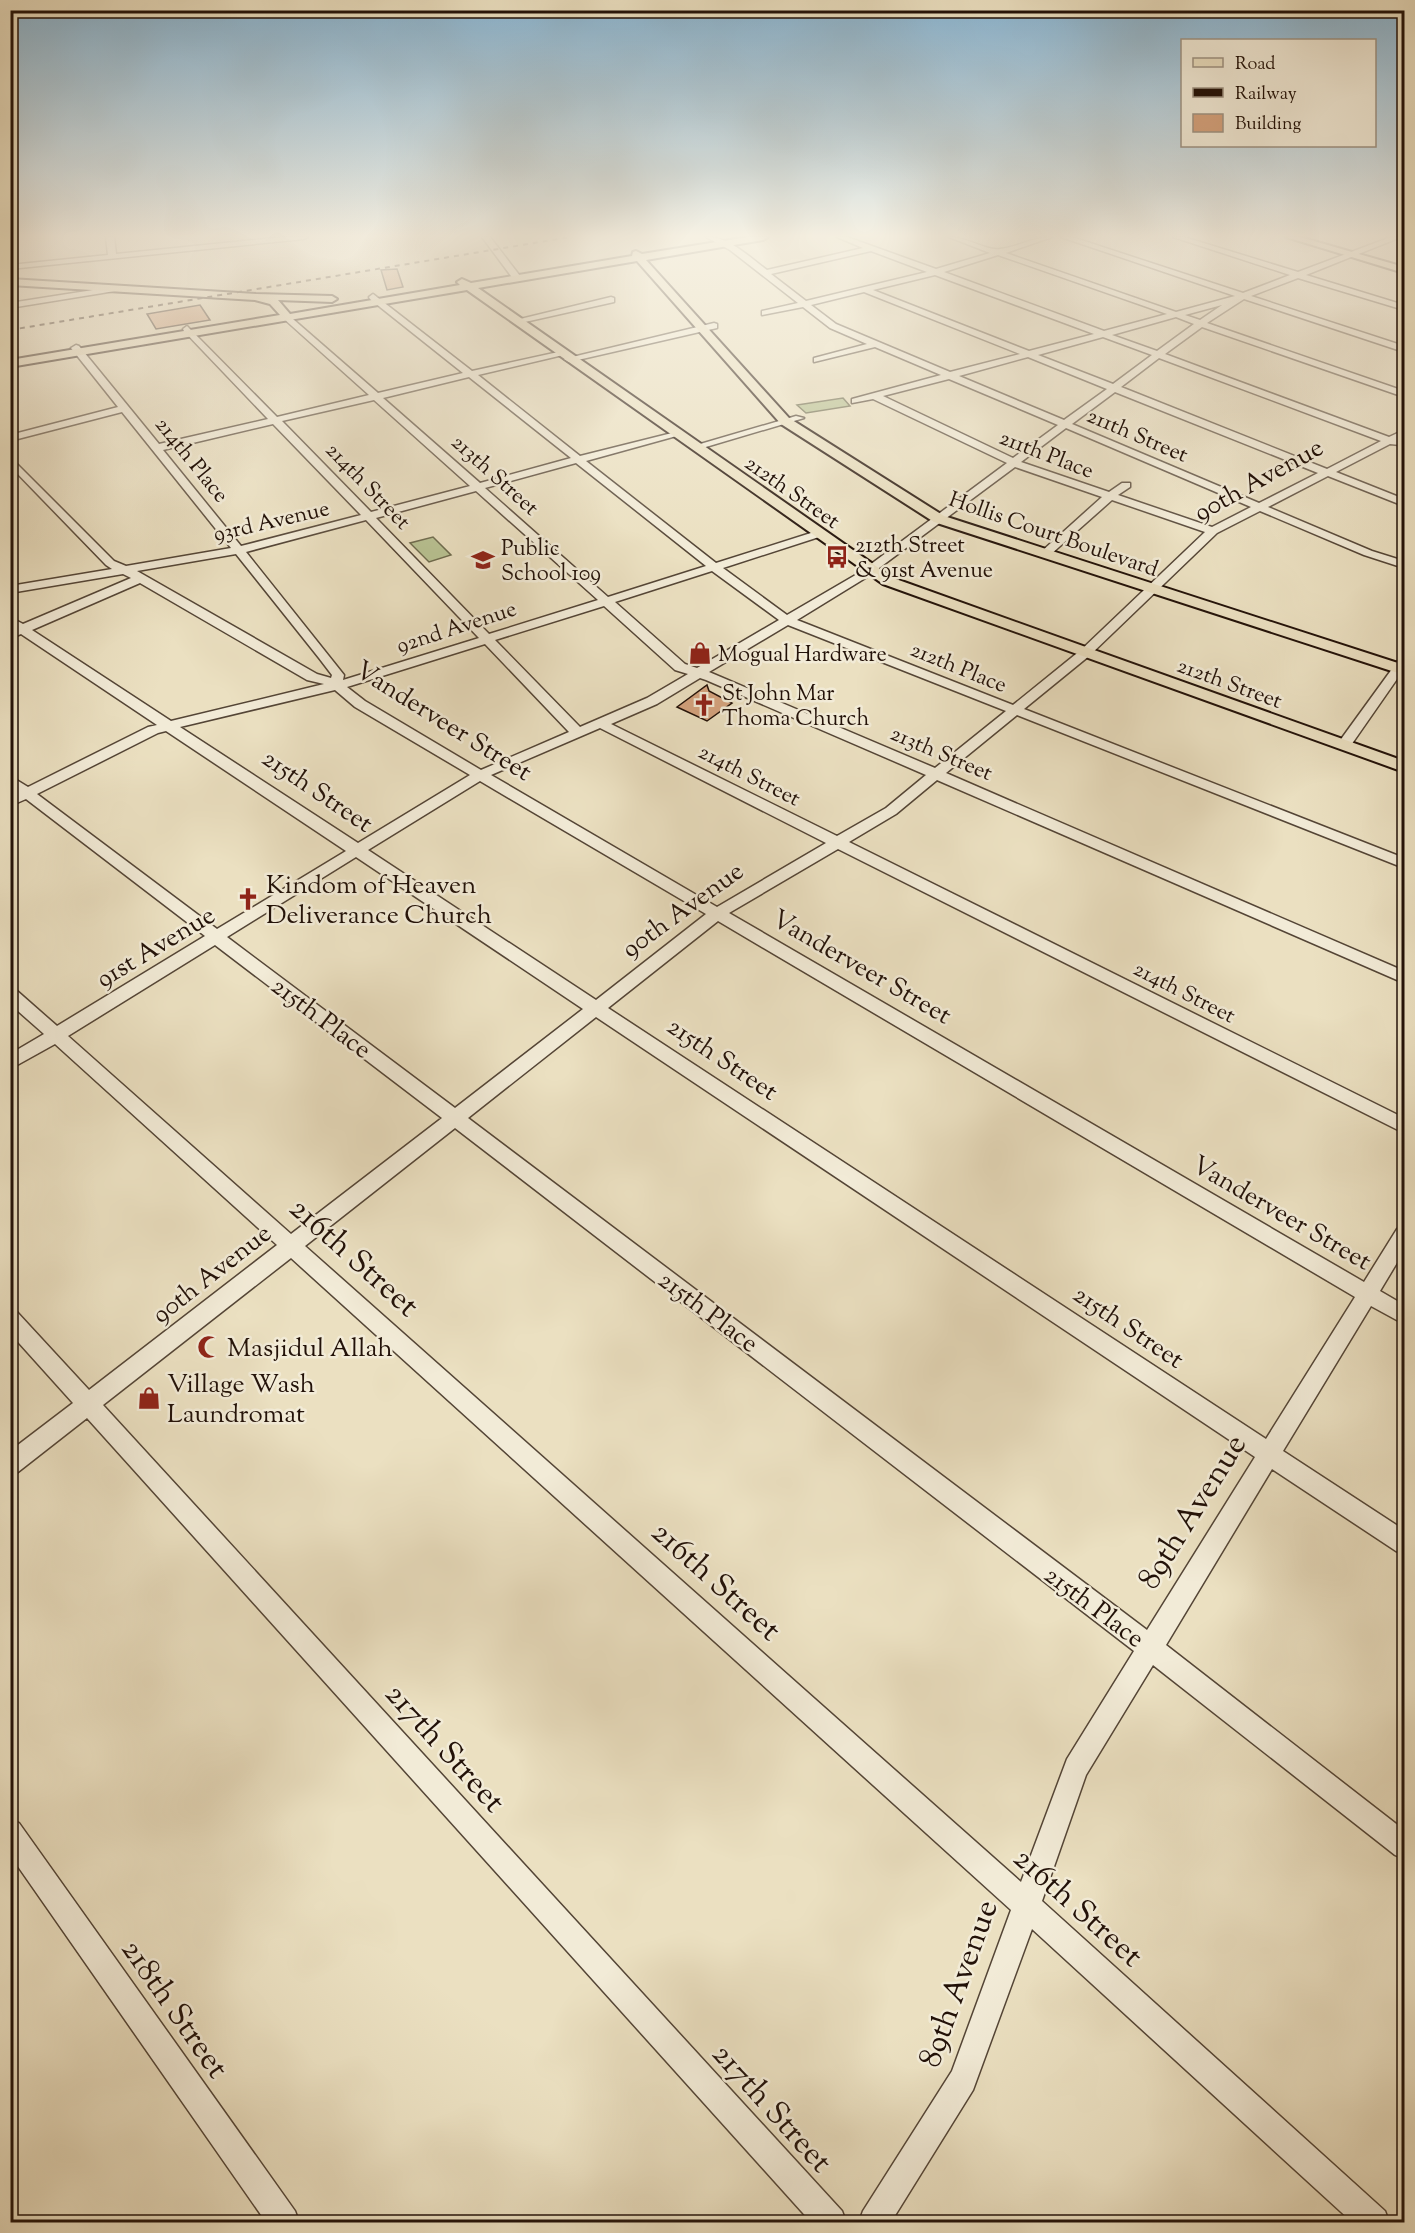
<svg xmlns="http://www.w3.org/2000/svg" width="1415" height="2233" font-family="'Sorts Mill Goudy',serif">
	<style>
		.green { fill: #b8c292; stroke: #6d6a4d; stroke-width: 1.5 }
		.building { fill: #d4a27d; stroke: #221108; stroke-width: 1.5 }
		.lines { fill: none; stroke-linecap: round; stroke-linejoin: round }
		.minor-casing { stroke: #544536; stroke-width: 3 }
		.major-casing { stroke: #221108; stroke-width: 4 }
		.minor { fill: #f2ebd7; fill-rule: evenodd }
		.major { fill: #ebe0c1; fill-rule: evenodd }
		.rail { stroke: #221108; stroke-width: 2; stroke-dasharray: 5 5; stroke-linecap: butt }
		.labels { text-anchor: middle; stroke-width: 5; stroke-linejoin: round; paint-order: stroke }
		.far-street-label { font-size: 22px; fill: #221108; stroke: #f2ebd7 }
		.far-poi-label { font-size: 22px; fill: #221108; stroke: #f2ebd7; text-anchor: start }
		.street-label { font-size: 26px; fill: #221108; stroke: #f2ebd7 }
		.poi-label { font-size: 26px; fill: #221108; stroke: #f2ebd7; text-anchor: start }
		.near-street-label { font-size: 32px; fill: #221108; stroke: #f2ebd7 }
	</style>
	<rect width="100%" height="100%" fill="#ebe0c1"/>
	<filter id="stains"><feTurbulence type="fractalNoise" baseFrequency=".00333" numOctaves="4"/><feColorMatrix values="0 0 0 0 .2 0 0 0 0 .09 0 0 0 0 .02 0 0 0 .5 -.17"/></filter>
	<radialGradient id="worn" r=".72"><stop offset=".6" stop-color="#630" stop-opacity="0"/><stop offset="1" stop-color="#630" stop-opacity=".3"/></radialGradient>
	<path class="green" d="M843 398 850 406 806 413 797 405Z
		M433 537 451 555 429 562 410 543Z"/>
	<path class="building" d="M397 269 403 287 387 290 381 270Z
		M200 305 210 320 156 329 147 314Z
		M707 685 709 691 732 703 707 721 677 707Z"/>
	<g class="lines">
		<g class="minor-casing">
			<path id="minor" d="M106 237H114L116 254 284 237H308L304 239 10 269V265L108 255Z
				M482 237H490L520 276V280H514Z
				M706 237C729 236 749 257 767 270L863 248 837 237H847L936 269 990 253 949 237C966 237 987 251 1000 249 1018 247 1033 237 1052 237L1006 253 1176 312 1235 296 1061 237H1072L1243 293 1290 275 1173 237H1184L1298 272 1391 237H1401L1306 275 1404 305V310L1298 278 1251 296 1404 346V352L1244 299 1207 323 1404 391V397L1202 327 1165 354 1389 437 1404 430V437L1398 440 1401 443 1400 445 1390 444 1336 472 1404 499V506L1328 476 1268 507 1372 551 1404 561V568L1364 555 1260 511 1217 533 1089 656 1024 709 1404 858V868L1017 715 946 773 1404 971V983L937 780 896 814 849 842 1404 1118V1133L838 849 729 913 1364 1282 1397 1229 1404 1227V1251L1380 1291 1404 1305V1324L1371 1306 1283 1451 1404 1530V1554L1396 1551 1272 1469 1166 1645 1404 1830V1859L1395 1855 1153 1665 1086 1775 1042 1901 1385 2211 1389 2222H1352L1032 1929 973 2090 891 2222H859L863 2211 952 2071 1011 1910 291 1258 103 1405 842 2211 846 2222H811L87 1418 18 1472 10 1475V1451L73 1403 10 1333V1309L17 1312 89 1390 277 1245 55 1044 10 1069V1054L44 1034 10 1004V988L16 990 57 1026 205 936 26 799 10 806V796L17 793 10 787V776L28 787 148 727 157 725 21 634 16 636 10 633 13 629 10 627V617L23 624 131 578 123 574 10 593V586L112 569 106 565 10 466V457L114 561 126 566 231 548 122 412 10 441V435L118 407 71 348 76 345 79 346 159 444 268 419 184 331 183 329 187 326 277 417 369 395 283 318V314L286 313 378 393 463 373 370 299 369 297 373 294 472 371 563 351V355L478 375 580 456 680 431V435L586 461 716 563 814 532H822V536L723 568 787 615 859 573 1007 463 873 399 852 403V399L941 375 875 347 814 362V358L867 344 830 328 803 307 762 315V311L798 303 730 250ZM871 251 927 272 806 301 771 274ZM998 255 1167 314 1104 331 944 272ZM935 275 1094 334 1029 351 873 290ZM864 292 1020 354 950 372 836 324 811 305ZM1222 305 1200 320 1185 315ZM1176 317 1194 324 1157 351 1112 335ZM1103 337 1152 355 1113 384 1038 355ZM1028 357 1107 389 1064 420 959 376ZM1159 358 1381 441 1327 469 1121 387ZM469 377 571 458 480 483 383 398ZM949 379 1058 425 1013 458 883 396ZM1115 392 1318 473 1259 503 1072 424ZM374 400 470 486 371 512 282 421ZM273 424 361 515 241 546 163 450ZM1066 428 1251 507 1212 527 1118 495 1130 487V483H1122L1109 492 1021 462ZM576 463 706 566 608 597 485 488ZM1015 467 1102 497 1042 551V555H1050L1112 500 1205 532 1081 650 1013 705 797 620 867 577ZM476 491 598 600 489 634 376 518ZM366 520 479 638 343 680 344 675 246 552ZM236 554 319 658 332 675 331 678 317 674 137 571ZM712 571 779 620 697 668 685 664 615 602ZM140 583 307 680 324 684 171 721 32 630ZM604 606 675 670 688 674 647 698 580 727 495 640ZM788 625 1006 711 935 768 709 672ZM485 644 569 732 481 770 365 701 347 687ZM700 678 706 680 926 775 886 808 837 836 611 724 657 704ZM335 690 355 707 470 775 358 843 180 727ZM600 728 826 843 717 907 491 775ZM166 731 346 851 217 929 37 794 158 733ZM480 781 706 914 596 1000 368 850ZM356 857 583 1009 455 1108 227 937ZM718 921 1355 1297 1266 1439 608 1008ZM215 945 442 1118 291 1234 68 1036ZM596 1017 1255 1457 1147 1630 468 1118ZM455 1128 1134 1651 1067 1759 1021 1882 305 1246Z
				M112 287H115V291L10 308V303Z
				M611 297 614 298V302L516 324 512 321Z
				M714 323 717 324V328L569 362 564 359Z
				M796 416 804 418 699 449 690 447Z
				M1404 657V669L1349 748H1339L1337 745 1339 742 1400 658Z
				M10 1819 19 1823 295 2211 299 2222H266L10 1855Z"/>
		</g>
		<g class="major-casing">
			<path id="major" d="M748 237H768L763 240 646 260 789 418 944 516 1404 665V675L934 522 781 424 637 261 478 288 893 578 1404 761V772L883 584 467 290 10 367V360L280 315 270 304 255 300 10 285V279L256 294 332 296 337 299 332 302 278 300 290 314 460 285 457 282 462 279 471 283 632 256 633 252 636 251 642 254Z
				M1286 237H1300L1404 267V273Z"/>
		</g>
		<use href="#minor" class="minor"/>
		<use href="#major" class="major"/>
		<path class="rail" d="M10 330 570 237"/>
	</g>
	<linearGradient id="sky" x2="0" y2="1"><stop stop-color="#89b7d6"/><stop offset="0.43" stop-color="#f6f1e3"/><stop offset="1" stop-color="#f6f1e3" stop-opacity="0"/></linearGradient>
	<rect width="1415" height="549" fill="url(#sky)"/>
	<defs>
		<g id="bus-bare" transform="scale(1.8)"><path d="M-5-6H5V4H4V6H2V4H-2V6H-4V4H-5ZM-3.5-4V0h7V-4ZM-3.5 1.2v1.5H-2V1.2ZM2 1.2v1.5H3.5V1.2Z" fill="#8f2418" stroke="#f2ebd7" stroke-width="2.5" paint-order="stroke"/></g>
		<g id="school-bare" transform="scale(1.8)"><path d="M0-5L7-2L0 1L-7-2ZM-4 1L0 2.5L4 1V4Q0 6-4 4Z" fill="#8f2418" stroke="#f2ebd7" stroke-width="2.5" paint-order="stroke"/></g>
		<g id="shop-bare" transform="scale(1.8)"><path d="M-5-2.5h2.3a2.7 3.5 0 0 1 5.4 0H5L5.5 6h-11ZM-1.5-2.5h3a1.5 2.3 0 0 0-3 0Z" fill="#8f2418" stroke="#f2ebd7" stroke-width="2.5" paint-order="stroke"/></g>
		<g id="church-bare" transform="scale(1.8)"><path d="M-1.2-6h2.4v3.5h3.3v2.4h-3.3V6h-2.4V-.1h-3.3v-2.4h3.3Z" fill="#8f2418" stroke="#f2ebd7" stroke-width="2.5" paint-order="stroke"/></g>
		<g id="mosque-bare" transform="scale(1.8)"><path d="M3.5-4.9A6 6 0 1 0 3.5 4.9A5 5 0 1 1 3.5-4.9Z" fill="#8f2418" stroke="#f2ebd7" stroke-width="2.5" paint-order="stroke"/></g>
	</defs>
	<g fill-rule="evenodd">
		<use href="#bus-bare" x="837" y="557"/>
		<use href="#school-bare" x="483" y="560"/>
		<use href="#shop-bare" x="700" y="653"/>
		<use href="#church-bare" x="704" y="705"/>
		<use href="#church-bare" x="248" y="899"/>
		<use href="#mosque-bare" x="209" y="1347"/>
		<use href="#shop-bare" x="149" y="1398"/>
	</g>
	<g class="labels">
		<g class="far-street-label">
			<text transform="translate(1138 434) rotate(23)" y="8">211th Street</text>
			<text transform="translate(1047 453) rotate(21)" y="8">211th Place</text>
			<text transform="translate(193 459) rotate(51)" y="8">214th Place</text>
			<text transform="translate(496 474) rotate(42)" y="8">213th Street</text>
			<text transform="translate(369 485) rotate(46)" y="8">214th Street</text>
			<text transform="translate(793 491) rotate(35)" y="8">212th Street</text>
			<text transform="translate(271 520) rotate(-13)" y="8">93rd Avenue</text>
			<text transform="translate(1054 533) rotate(19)" y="8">Hollis Court Boulevard</text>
			<text transform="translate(456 626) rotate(-18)" y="8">92nd Avenue</text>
			<text transform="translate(959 666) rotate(22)" y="8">212th Place</text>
			<text transform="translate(1230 682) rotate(20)" y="8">212th Street</text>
			<text transform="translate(942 752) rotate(23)" y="8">213th Street</text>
			<text transform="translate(750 774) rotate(27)" y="8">214th Street</text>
			<text transform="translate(1185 991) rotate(27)" y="8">214th Street</text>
		</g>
		<g class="far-poi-label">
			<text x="855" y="552">212th Street<tspan x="855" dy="25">&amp; 91st Avenue</tspan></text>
			<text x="501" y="555">Public<tspan x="501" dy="25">School 109</tspan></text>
			<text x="718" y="661">Mogual Hardware</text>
			<text x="722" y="700">St John Mar<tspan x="722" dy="25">Thoma Church</tspan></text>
		</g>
		<g class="street-label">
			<text transform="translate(1258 479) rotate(-29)" y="9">90th Avenue</text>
			<text transform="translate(444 720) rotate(32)" y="9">Vanderveer Street</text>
			<text transform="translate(318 790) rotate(34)" y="9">215th Street</text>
			<text transform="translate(682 909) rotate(-36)" y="9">90th Avenue</text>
			<text transform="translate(155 946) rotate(-31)" y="9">91st Avenue</text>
			<text transform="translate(862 966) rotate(30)" y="9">Vanderveer Street</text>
			<text transform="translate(322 1017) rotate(37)" y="9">215th Place</text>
			<text transform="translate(723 1058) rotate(34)" y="9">215th Street</text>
			<text transform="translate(1282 1212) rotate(30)" y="9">Vanderveer Street</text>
			<text transform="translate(211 1273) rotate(-38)" y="9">90th Avenue</text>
			<text transform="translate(709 1311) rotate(37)" y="9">215th Place</text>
			<text transform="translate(1129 1326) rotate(34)" y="9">215th Street</text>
			<text transform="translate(1095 1606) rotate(37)" y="9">215th Place</text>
		</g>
		<g class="poi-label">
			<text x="266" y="893">Kindom of Heaven<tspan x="266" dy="30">Deliverance Church</tspan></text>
			<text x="227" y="1356">Masjidul Allah</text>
			<text x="167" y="1392">Village Wash<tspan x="167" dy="30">Laundromat</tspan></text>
		</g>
		<g class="near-street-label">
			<text transform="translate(355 1256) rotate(42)" y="11">216th Street</text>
			<text transform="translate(1191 1511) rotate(-58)" y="11">89th Avenue</text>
			<text transform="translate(717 1580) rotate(42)" y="11">216th Street</text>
			<text transform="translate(446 1747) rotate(48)" y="11">217th Street</text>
			<text transform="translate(1079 1906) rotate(42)" y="11">216th Street</text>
			<text transform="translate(957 1983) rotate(-70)" y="11">89th Avenue</text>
			<text transform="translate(176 2008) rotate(55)" y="11">218th Street</text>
			<text transform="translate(773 2107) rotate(48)" y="11">217th Street</text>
		</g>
	</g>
	<rect width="1415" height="2233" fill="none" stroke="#ebe0c1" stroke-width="36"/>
	<rect x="12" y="12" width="1391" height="2209" fill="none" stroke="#221108" stroke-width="3"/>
	<rect x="18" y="18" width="1379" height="2197" fill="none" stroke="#221108" stroke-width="1.5"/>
	<rect x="1181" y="39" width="195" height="108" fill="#f2ebd7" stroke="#9f9484" stroke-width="1.5"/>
	<rect x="1193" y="58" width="30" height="9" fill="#ebe0c1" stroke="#9f9484" stroke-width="1.5"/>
	<text x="1235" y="69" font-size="18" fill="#221108">Road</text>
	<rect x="1193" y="88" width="30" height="9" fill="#221108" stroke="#9f9484" stroke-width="1.5"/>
	<text x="1235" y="99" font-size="18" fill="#221108">Railway</text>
	<rect x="1193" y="114" width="30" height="18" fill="#d4a27d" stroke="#9f9484" stroke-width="1.5"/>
	<text x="1235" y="129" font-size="18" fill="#221108">Building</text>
	<rect width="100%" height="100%" filter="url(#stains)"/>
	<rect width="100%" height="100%" fill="url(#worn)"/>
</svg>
